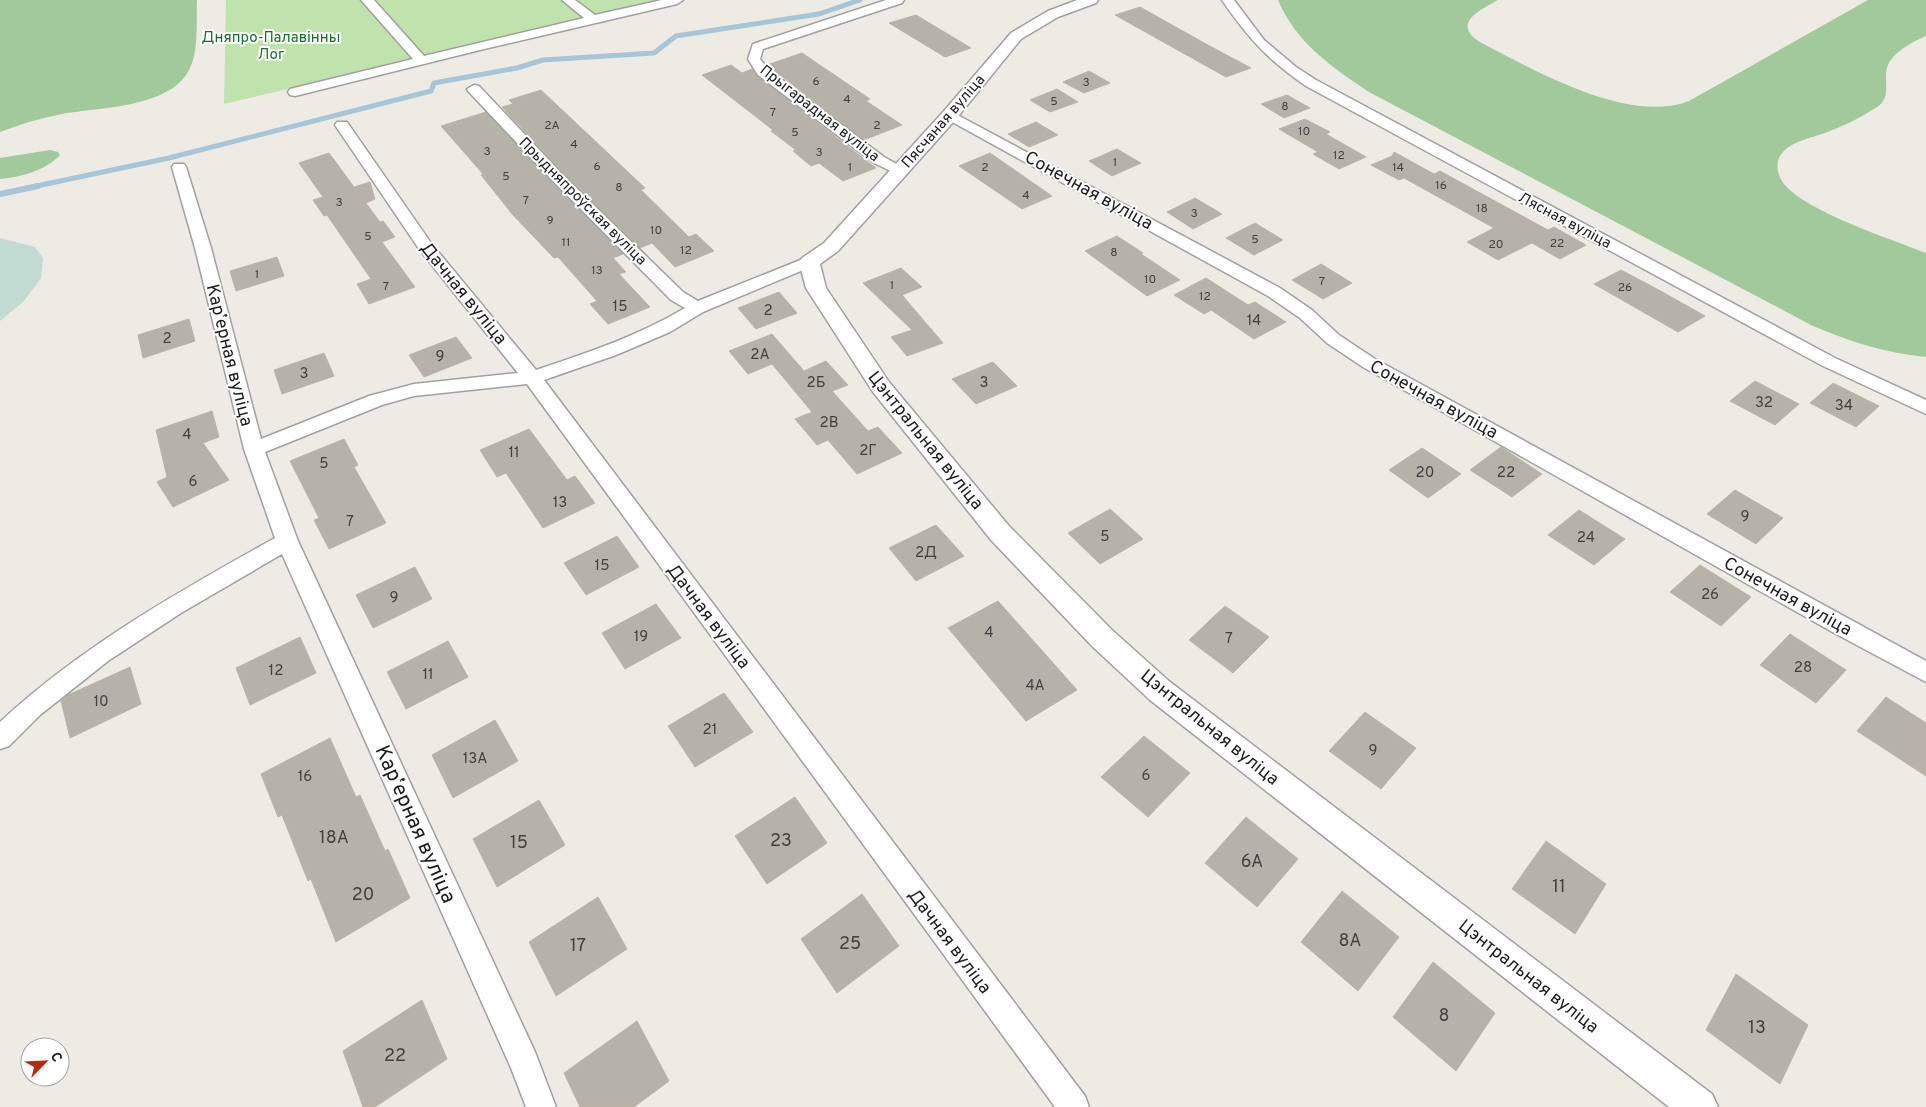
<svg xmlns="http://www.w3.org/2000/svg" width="1926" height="1107" font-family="Overpass,sans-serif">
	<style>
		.grass { fill: #c0e3ad }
		.forest { fill: #a2c99b }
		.wetland { fill: #c1dad2 }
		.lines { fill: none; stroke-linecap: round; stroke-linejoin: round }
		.stream-far1 { stroke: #a7c5d7; stroke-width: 5 }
		.stream { stroke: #a7c5d7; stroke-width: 6 }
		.building { fill: #b6b1a9; stroke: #bdb4a7 }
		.minor-casing { stroke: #a0a0a0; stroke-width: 3 }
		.tertiary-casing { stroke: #a0a0a0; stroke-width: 3 }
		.minor { fill: #fff; fill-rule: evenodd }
		.tertiary { fill: #fff; fill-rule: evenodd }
		.labels { text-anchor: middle; stroke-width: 4; stroke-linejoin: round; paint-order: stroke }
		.far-number-label { font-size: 12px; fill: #42413f }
		.far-park-label { font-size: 15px; fill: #15702a; stroke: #fff }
		.far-street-label { font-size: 15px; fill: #1c1c1c; stroke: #fff }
		.number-label { font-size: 15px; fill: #42413f }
		.street-label { font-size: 18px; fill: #1c1c1c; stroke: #fff }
		.near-number-label { font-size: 18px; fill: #42413f }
		.near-street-label { font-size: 21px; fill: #1c1c1c; stroke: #fff }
	</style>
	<rect width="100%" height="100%" fill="#edebe3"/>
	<path class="grass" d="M226 0H663L224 104Z"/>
	<path class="forest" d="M0 0H197C196 19 199 51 190 68 172 108 100 107 62 114 41 118 20 124 0 132Z
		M1278 0H1498C1481 10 1452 22 1478 41 1532 69 1628 125 1689 101L1868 0H1926V36C1914 41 1893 52 1888 65 1882 79 1893 97 1877 107 1863 116 1846 125 1830 131 1814 138 1790 140 1780 156 1775 164 1778 177 1784 184 1807 212 1891 239 1926 253V357C1882 352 1854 343 1813 326L1369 92C1332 67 1296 43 1278 0Z
		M50 150 58 152 60 155C45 171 21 177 0 179V158Z"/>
	<path class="wetland" d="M0 238 35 247 43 258 41 278 23 302 0 321Z"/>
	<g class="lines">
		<path class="stream-far1" d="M32 187 169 158 431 91 434 83 517 68 543 60 654 53 676 36 819 14 860 0"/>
		<path class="stream" d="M0 194 38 186"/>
	</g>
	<path class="building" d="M1140 7 1206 44 1251 68 1226 77 1115 15Z
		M916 15 971 48 945 57 889 23Z
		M802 53 870 99 866 101 902 125 864 140 767 65Z
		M731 65 742 73 752 69 757 76 876 168 843 181 819 163 811 166 793 151 796 150 771 131 773 130 702 75Z
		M1089 71 1110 83 1084 93 1063 82Z
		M1057 89 1078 102 1050 112 1030 100Z
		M541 90 645 188 641 190 689 237 696 234 714 251 675 267 652 243 640 248 564 174 502 107 513 104 509 100Z
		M1287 95 1310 108 1284 118 1261 104Z
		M486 112 623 254 613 258 626 272 619 274 650 307 608 324 590 304 597 301 558 257 554 258 513 215 481 175 483 174 441 126Z
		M1305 119 1330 132 1326 134 1366 157 1339 169 1313 154 1318 152 1279 129Z
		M1036 122 1058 135 1029 147 1008 134Z
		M1117 149 1141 163 1112 176 1089 161Z
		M1394 152 1434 174 1440 171 1548 230 1554 227 1586 245 1560 259 1532 243 1498 260 1467 242 1494 228 1404 178 1399 180 1371 165 1392 156Z
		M329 153 354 187 370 182 375 199 366 203 380 222 383 221 395 237 382 242 415 287 369 304 357 284 371 279 327 215 324 216 313 200 323 197 299 163Z
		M990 153 1052 196 1022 209 959 166Z
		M1195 198 1222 214 1193 229 1167 212Z
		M1255 223 1283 240 1254 255 1226 238Z
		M1117 236 1143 253 1141 254 1180 280 1147 296 1085 251Z
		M277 257 284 276 236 291 230 271Z
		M1321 264 1352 283 1323 299 1292 280Z
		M901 268 922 287 902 295 943 343 907 356 891 337 912 330 863 283Z
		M1621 270 1657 289 1705 316 1678 332 1594 284Z
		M1206 278 1248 305 1255 302 1286 322 1254 339 1211 310 1204 314 1174 295Z
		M779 292 797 313 756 329 738 308Z
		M189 319 195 341 143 358 138 335Z
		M772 334 804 371 826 361 848 385 832 391 868 431 878 427 902 453 857 474 828 440 817 445 795 419 812 412 772 364 748 374 729 351Z
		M456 337 472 358 424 377 409 355Z
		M324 353 334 376 282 394 274 370Z
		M993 362 1017 386 976 404 952 379Z
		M1755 381 1799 404 1775 425 1730 401Z
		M1833 383 1879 406 1856 427 1810 403Z
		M212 411 219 437 203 443 229 480 173 507 157 482 167 477 156 430Z
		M529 429 567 480 575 476 595 503 543 528 506 473 497 477 480 450Z
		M344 439 358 465 354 467 386 523 329 549 314 520 319 518 290 461Z
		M1501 447 1542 474 1512 497 1470 470Z
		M1422 448 1461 474 1428 498 1389 470Z
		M1735 490 1783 518 1756 544 1707 514Z
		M1110 509 1143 539 1100 564 1068 533Z
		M1579 510 1625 539 1594 565 1548 535Z
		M936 525 964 556 916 581 889 548Z
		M617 536 639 567 586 595 564 563Z
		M1700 565 1751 597 1721 626 1670 592Z
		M415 567 432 599 373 628 356 595Z
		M998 601 1077 690 1026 721 948 628Z
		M656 604 681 638 625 669 602 633Z
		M1225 606 1269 637 1233 673 1189 640Z
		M1790 634 1846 670 1816 703 1760 665Z
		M300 637 316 673 250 705 236 668Z
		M448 641 468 677 406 709 387 672Z
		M130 667 141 704 70 738 61 701 68 695Z
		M724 693 753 732 695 767 668 726Z
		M1886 697 1926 723V776L1857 731Z
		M1365 712 1416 748 1381 789 1329 751Z
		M495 720 518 761 453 798 432 755Z
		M1144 736 1190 773 1148 817 1101 777Z
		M330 738 356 797 360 795 385 851 388 849 410 898 336 942 311 879 308 881 282 815 278 817 261 774Z
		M795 797 827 843 767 884 735 836Z
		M539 800 565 845 497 887 473 839Z
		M1246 817 1298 859 1257 907 1205 863Z
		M1546 841 1606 884 1575 934 1512 889Z
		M1342 891 1399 937 1358 991 1301 942Z
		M862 894 899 946 837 993 801 939Z
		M598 897 627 949 556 996 529 942Z
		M1433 962 1495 1013 1456 1071 1393 1017Z
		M1736 974 1808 1025 1780 1084 1706 1030Z
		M422 1000 447 1059 375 1107H363L343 1051Z
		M637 1021 669 1081 634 1107H580L564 1073Z"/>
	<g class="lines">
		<g class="minor-casing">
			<path id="minor" d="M361 0H374L424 56 584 18 562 0H575L595 15 662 0H683L677 4 484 49 295 96 290 95 288 92 290 89 413 59Z
				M886 0H904L902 3 763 49 760 59 768 69 884 157 904 168 906 171 904 174 899 175 874 163 758 75 748 59 753 44Z
				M1222 0H1234L1264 40 1296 67 1316 80 1835 358 1926 400V414L1823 366 1306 86C1268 60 1248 38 1222 0Z
				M474 85 479 86 563 175 683 292 698 301 803 259H815L817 262 815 265 703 312 670 332 616 355 544 380 1085 1096 1089 1107H1055L527 384 414 396 382 405 265 452 298 541 535 1052 556 1107H526L511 1068 282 554 181 613 108 661 40 715 9 746 0 749V722C82 646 178 592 275 538L244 449 195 248 172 167 174 164H184L186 167 211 248 261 439 369 396 414 384 518 373 419 249 335 125 337 122H347L431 243 536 370C587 353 638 336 685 308L671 300 553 181 469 92 467 89Z
				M950 111 1280 288 1312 310 1339 335 1375 359 1926 661V682L1836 634 1363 367 1327 343 1300 318 1268 296 945 118 943 115Z"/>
		</g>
		<g class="tertiary-casing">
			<path id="tertiary" d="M1077 0H1098L1096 3 1058 17 1021 39 956 119 838 251 820 264 826 288 889 382 1009 526 1112 630 1170 682 1712 1094 1718 1107H1669L1150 700 1092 646 991 540 873 392 806 288 799 262 802 258 824 243 944 111 1011 33 1048 11Z"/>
		</g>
		<use href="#minor" class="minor"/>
		<use href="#tertiary" class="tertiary"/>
	</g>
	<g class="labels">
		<g class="far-number-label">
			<text x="816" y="85">6</text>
			<text x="1086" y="86">3</text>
			<text x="847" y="103">4</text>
			<text x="1054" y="105">5</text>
			<text x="1285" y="110">8</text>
			<text x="773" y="116">7</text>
			<text x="552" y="129">2А</text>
			<text x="877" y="129">2</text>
			<text x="1304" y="135">10</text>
			<text x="795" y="136">5</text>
			<text x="574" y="148">4</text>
			<text x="487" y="155">3</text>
			<text x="819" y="156">3</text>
			<text x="1339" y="159">12</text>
			<text x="1115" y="166">1</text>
			<text x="597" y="170">6</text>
			<text x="850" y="171">1</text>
			<text x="985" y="171">2</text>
			<text x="1398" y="171">14</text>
			<text x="506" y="180">5</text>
			<text x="1441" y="189">16</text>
			<text x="619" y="191">8</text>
			<text x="1026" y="199">4</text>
			<text x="526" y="204">7</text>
			<text x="339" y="206">3</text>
			<text x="1482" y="212">18</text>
			<text x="1194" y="217">3</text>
			<text x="550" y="224">9</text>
			<text x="656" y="234">10</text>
			<text x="368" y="240">5</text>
			<text x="1255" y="243">5</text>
			<text x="566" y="246">11</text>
			<text x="1557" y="247">22</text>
			<text x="1496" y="248">20</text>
			<text x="686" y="254">12</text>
			<text x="1114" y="256">8</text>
			<text x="597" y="274">13</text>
			<text x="257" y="278">1</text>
			<text x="1150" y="283">10</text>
			<text x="1322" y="285">7</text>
			<text x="892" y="289">1</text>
			<text x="386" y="290">7</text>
			<text x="1625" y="291">26</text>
			<text x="1205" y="300">12</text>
		</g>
		<g class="far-park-label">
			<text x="271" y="42">Дняпро-Палавінны<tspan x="271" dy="17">Лог</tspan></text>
		</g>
		<g class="far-street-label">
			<text transform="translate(820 113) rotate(38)" y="5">Прыгарадная вуліца</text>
			<text transform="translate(943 121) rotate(-49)" y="5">Пясчаная вуліца</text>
			<text transform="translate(583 201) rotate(45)" y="5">Прыдняпроўская вуліца</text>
			<text transform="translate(1565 220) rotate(28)" y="5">Лясная вуліца</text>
		</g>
		<g class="number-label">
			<text x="620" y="311">15</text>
			<text x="768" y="315">2</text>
			<text x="1254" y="325">14</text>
			<text x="167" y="343">2</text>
			<text x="760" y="359">2А</text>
			<text x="440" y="361">9</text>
			<text x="304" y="378">3</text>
			<text x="816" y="387">2Б</text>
			<text x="984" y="387">3</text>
			<text x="1764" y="407">32</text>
			<text x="1844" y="410">34</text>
			<text x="829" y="427">2В</text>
			<text x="187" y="439">4</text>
			<text x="868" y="455">2Г</text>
			<text x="514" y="457">11</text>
			<text x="324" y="468">5</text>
			<text x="1425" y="477">20</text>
			<text x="1506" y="477">22</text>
			<text x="193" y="486">6</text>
			<text x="560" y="507">13</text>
			<text x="1745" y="521">9</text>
			<text x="350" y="526">7</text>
			<text x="1105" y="541">5</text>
			<text x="1586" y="542">24</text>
			<text x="926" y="557">2Д</text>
			<text x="602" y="570">15</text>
			<text x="1710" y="599">26</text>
			<text x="394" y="602">9</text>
			<text x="989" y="637">4</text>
			<text x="641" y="641">19</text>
			<text x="1229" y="643">7</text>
			<text x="1803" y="672">28</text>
			<text x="276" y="675">12</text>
			<text x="428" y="679">11</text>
			<text x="1035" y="690">4А</text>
			<text x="101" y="706">10</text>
			<text x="710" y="734">21</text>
			<text x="1373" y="755">9</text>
			<text x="475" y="763">13А</text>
			<text x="1146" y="780">6</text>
			<text x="305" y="781">16</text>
		</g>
		<g class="street-label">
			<text transform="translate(1089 190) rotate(29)" y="6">Сонечная вуліца</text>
			<text transform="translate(464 293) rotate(51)" y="6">Дачная вуліца</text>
			<text transform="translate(230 355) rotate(76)" y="6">Карʼерная вуліца</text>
			<text transform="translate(1434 399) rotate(29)" y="6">Сонечная вуліца</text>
			<text transform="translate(926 440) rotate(51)" y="6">Цэнтральная вуліца</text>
			<text transform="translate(1788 596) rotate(29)" y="6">Сонечная вуліца</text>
			<text transform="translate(709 616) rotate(53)" y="6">Дачная вуліца</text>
			<text transform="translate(1210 727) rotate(39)" y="6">Цэнтральная вуліца</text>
			<text transform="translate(950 941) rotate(53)" y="6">Дачная вуліца</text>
			<text transform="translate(1529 976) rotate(38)" y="6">Цэнтральная вуліца</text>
		</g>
		<g class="near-number-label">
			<text x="334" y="843">18А</text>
			<text x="781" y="846">23</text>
			<text x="519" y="848">15</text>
			<text x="1252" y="867">6А</text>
			<text x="1559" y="892">11</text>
			<text x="363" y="900">20</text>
			<text x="1350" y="946">8А</text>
			<text x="850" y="949">25</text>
			<text x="578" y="951">17</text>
			<text x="1444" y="1021">8</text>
			<text x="1757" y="1033">13</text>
			<text x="395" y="1061">22</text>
		</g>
		<g class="near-street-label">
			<text transform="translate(416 824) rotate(66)" y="7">Карʼерная вуліца</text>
		</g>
	</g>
	<g transform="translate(45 1062) rotate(66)"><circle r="24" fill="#ffffff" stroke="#a4a4a4"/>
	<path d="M0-4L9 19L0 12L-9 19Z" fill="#b72a12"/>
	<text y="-8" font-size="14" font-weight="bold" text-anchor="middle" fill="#1c1c1c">С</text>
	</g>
</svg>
